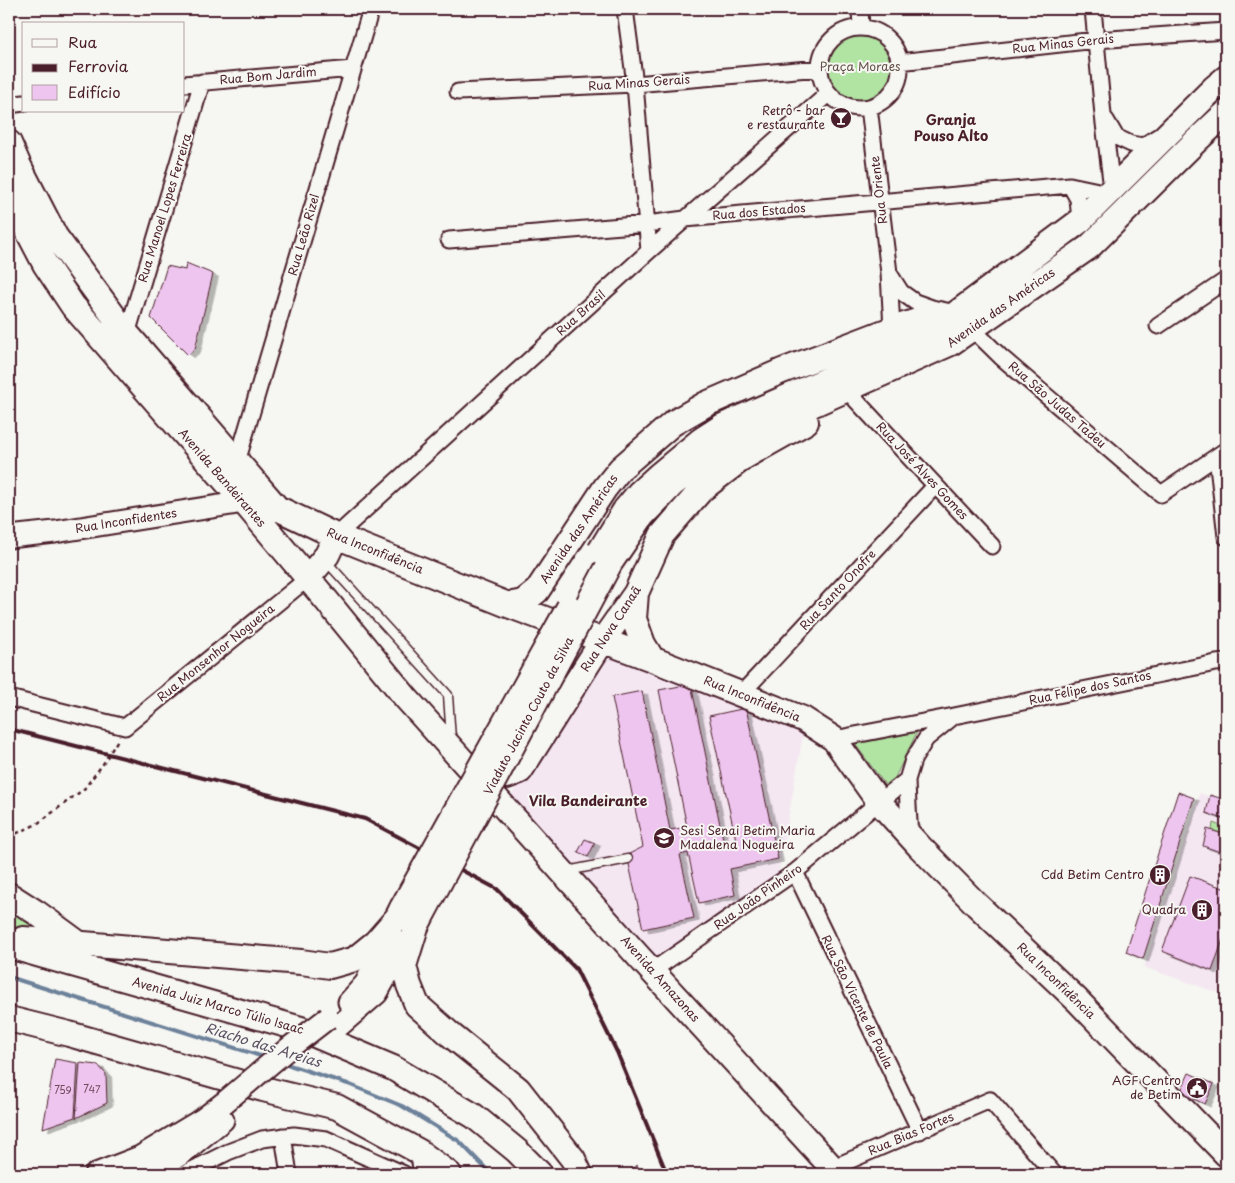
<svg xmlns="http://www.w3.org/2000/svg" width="1235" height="1183" font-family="'Playpen Sans',sans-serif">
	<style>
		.built { fill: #f4e7f1 }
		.green { fill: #b1e3a3; stroke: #7e8167 }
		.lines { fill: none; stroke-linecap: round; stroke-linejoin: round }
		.stream { stroke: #6c819a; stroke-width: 4 }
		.building { fill: #eec5ee; stroke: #4a1f2b; filter: url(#shadow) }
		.lane-casing { stroke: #4a1f2b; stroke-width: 11 }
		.street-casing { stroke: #4a1f2b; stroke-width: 19 }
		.secondary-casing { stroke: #4a1f2b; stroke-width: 25 }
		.primary-casing { stroke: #4a1f2b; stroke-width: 28 }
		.path { stroke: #4a1f2b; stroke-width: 2.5; stroke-dasharray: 4 4; stroke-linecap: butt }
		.lane { stroke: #f6f6f2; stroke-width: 8 }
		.street { stroke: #f6f6f2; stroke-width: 15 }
		.secondary { stroke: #f6f6f2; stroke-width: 21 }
		.primary { stroke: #f6f6f2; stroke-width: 24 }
		.rail { stroke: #4a1f2b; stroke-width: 4 }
		.secondary-bridge-casing { stroke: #4a1f2b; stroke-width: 25; stroke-linecap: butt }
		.primary-bridge-casing { stroke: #4a1f2b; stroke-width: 28; stroke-linecap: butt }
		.secondary-bridge { stroke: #f6f6f2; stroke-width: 21 }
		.primary-bridge { stroke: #f6f6f2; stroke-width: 24 }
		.labels { text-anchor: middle; stroke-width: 4; stroke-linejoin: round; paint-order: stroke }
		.number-label { font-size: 10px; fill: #73485c }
		.street-label { font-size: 12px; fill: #4a1f2b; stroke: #f6f6f2 }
		.park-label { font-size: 12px; fill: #645049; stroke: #f6f6f2 }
		.poi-label { font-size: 12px; fill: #4a1f2b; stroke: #f6f6f2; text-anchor: end }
		.neighbourhood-label { font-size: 14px; font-weight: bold; fill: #4a1f2b; stroke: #f6f6f2 }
		.water-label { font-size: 14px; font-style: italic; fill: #5b5062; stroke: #f6f6f2 }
	</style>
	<defs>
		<filter id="shadow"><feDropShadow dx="5.5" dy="3" stdDeviation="0" flood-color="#0004"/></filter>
	</defs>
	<rect width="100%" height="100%" fill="#f6f6f2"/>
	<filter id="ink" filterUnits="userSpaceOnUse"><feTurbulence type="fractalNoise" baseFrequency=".02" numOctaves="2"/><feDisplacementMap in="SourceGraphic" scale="10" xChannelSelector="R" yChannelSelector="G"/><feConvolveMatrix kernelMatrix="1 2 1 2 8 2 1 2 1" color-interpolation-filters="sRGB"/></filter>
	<g filter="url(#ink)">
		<path class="built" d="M607 646 804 729 778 876 654 963 508 800Z
			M1200 793 1226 803V973L1219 993 1144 967Z"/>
		<path class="green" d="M825 67a35 35 0 1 1 70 0a35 35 0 1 1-70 0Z
			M917 732 889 790 855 744Z
			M1213 823 1226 828V835L1212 830Z
			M9 907 41 930 9 927Z"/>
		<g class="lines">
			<path class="stream" d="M9 977 267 1058
				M283 1063 348 1084 402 1106 459 1141 491 1174"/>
		</g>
		<path class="building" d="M186 263 213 274 195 349 188 355 151 318 167 266 185 270Z
			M691 684 723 839 736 840 709 716 746 708 778 859 730 869 735 895 699 903 688 853 680 855 694 918 643 929 627 855 643 847 612 697 642 691 670 830 687 827 659 690Z
			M1178 792 1194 798 1143 959 1126 952Z
			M1210 795 1226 800V820L1206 813Z
			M1207 829 1226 835V854L1203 846Z
			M585 839 595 843 588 857 578 852Z
			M1190 876 1226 889V931L1212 971 1162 951Z
			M55 1059 78 1063 75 1117 43 1128Z
			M80 1063 98 1065 106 1074 107 1103 76 1118Z
			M1189 1073 1214 1084 1205 1104 1180 1093Z
			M637 1165 642 1174H624Z"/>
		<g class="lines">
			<g class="lane-casing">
				<path id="lane" d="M325 560 448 695 451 739
					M567 871 628 859"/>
			</g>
			<g class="street-casing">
				<path id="street" d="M625 9 635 84 649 251
					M860 9 861 27
					M1093 9 1103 115 1112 189
					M820 68a40 40 0 1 1 80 0a40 40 0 1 1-80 0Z
					M899 62 1096 40 1226 31
					M184 84 353 69
					M458 92 635 84 820 68
					M9 105 24 103
					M869 107 889 273 892 329
					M1106 120 1116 137 1131 144 1143 146 1157 137
					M1070 185 1078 199 1080 221
					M449 240 647 224 685 219 1070 185 1108 193
					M889 273 901 292 915 302 932 308 956 313 1001 357 1161 494 1226 450
					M1158 326 1226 280
					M127 334 202 82
					M852 396 992 546
					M1217 456 1226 537
					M237 462 371 9
					M336 536 649 251 829 93
					M741 694 935 486
					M9 698 125 727 307 579
					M834 739 954 716 1216 663 1226 662
					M910 836 908 806 907 780 913 760 926 739 953 717
					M795 872 920 1131
					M652 971 795 872 879 802 907 780
					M283 1136 289 1174
					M418 1151 422 1174
					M832 1168 990 1100 1054 1174
					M184 1174 228 1152 262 1139 294 1135 326 1139 404 1174"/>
			</g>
			<g class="secondary-casing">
				<path id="secondary" d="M9 537 55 532 244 502
					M349 1002 366 983 391 929
					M340 1025 377 993 397 957 407 941
					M96 1174 140 1157 203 1119 225 1102
					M149 1174 181 1154 223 1120"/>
			</g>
			<g class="primary-casing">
				<path id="primary" d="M9 143 19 166 55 236 127 334 277 508 336 536 508 605 652 659 803 719 834 739 879 802 919 846 977 905 1077 1000 1226 1154
					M9 195 45 264 73 306 244 502 327 601 406 698 639 957 838 1174
					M625 510 639 493 660 474 701 440 721 427 758 410 874 359 912 338 946 321 1080 221 1214 88 1226 78
					M642 516 673 484 721 447 769 424 951 343 1089 247 1197 140 1226 113
					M307 579 327 555 336 536
					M636 593 634 619 643 644 652 659
					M508 605 523 602 537 591 605 488 621 468 673 423 706 404 782 371 892 329 927 318
					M481 765 485 769 507 776 520 771 603 640 636 593 662 535 702 489 744 457 806 422
					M9 895 37 913 78 943
					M420 919 416 927 404 966 409 985 417 1005 452 1036 518 1089 573 1159 580 1174
					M23 939 301 962 330 966 355 959 376 942 397 918 402 908
					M9 946 301 1029 393 1068 474 1116 517 1151 540 1174
					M9 1019 69 1034 263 1089 337 1107 418 1151 449 1174"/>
			</g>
			<path class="path" d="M9 837 37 824 84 789 103 764 119 738"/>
			<use href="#lane" class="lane"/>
			<use href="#street" class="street"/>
			<use href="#secondary" class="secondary"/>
			<use href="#primary" class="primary"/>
			<path class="rail" d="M9 729 365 819 497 889 576 969 617 1052 667 1174"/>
			<g class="secondary-bridge-casing">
				<path id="secondary-bridge" d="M225 1102 289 1048 328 1018"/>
			</g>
			<g class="primary-bridge-casing">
				<path id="primary-bridge" d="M600 551 625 510
					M402 908 569 607
					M420 919 610 563 642 516"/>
			</g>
			<use href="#secondary-bridge" class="secondary-bridge"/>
			<use href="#primary-bridge" class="primary-bridge"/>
		</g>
	</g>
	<defs>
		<g id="bar-disc" transform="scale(1.125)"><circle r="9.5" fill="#4a1f2b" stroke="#f6f6f2"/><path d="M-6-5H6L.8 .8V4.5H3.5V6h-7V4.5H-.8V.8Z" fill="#fff"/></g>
		<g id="university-disc" transform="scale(1.125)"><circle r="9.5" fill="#4a1f2b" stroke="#f6f6f2"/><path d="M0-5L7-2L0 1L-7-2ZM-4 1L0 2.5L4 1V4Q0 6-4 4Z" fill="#fff"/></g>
		<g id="building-disc" transform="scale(1.125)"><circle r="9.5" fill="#4a1f2b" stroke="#f6f6f2"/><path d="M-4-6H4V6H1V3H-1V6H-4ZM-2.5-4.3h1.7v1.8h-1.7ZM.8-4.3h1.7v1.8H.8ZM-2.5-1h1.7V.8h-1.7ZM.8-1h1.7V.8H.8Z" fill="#fff"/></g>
		<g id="civic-disc" transform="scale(1.125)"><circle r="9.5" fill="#4a1f2b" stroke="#f6f6f2"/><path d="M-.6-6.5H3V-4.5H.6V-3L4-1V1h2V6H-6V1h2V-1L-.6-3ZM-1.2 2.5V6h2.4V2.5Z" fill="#fff"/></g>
	</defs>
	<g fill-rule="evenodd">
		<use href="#bar-disc" x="841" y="118"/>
		<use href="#university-disc" x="664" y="838"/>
		<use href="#building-disc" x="1160" y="875"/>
		<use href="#building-disc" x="1202" y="910"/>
		<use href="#civic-disc" x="1197" y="1088"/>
	</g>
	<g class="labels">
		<g class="number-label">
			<text x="92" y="1093">747</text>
			<text x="63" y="1094">759</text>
		</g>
		<g class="street-label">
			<text transform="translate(1063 44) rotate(-6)" y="4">Rua Minas Gerais</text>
			<text transform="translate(268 76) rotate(-5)" y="4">Rua Bom Jardim</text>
			<text transform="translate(639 83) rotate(-4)" y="4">Rua Minas Gerais</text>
			<text transform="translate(879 190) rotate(-97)" y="4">Rua Oriente</text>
			<text transform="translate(165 208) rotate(-73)" y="4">Rua Manoel Lopes Ferreira</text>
			<text transform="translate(759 212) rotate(-5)" y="4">Rua dos Estados</text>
			<text transform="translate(304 235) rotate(-74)" y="4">Rua Leão Rizel</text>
			<text transform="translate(1001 308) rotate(-35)" y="4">Avenida das Américas</text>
			<text transform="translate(581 313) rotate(-42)" y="4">Rua Brasil</text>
			<text transform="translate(1057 405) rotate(41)" y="4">Rua São Judas Tadeu</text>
			<text transform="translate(922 471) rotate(47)" y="4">Rua José Alves Gomes</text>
			<text transform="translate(222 478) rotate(49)" y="4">Avenida Bandeirantes</text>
			<text transform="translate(126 521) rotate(-9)" y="4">Rua Inconfidentes</text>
			<text transform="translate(579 529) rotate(-56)" y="4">Avenida das Américas</text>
			<text transform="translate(375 551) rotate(22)" y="4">Rua Inconfidência</text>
			<text transform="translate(838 590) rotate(-47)" y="4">Rua Santo Onofre</text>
			<text transform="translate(611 629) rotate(-57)" y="4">Rua Nova Canaã</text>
			<text transform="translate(216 653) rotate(-39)" y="4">Rua Monsenhor Nogueira</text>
			<text transform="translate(1090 688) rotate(-12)" y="4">Rua Felipe dos Santos</text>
			<text transform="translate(752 699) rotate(22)" y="4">Rua Inconfidência</text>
			<text transform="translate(529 716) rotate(-62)" y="4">Viaduto Jacinto Couto da Silva</text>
			<text transform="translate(758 897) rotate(-35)" y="4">Rua João Pinheiro</text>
			<text transform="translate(660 979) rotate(48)" y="4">Avenida Amazonas</text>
			<text transform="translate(1056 981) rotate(44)" y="4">Rua Inconfidência</text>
			<text transform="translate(857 1002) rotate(64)" y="4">Rua São Vicente de Paula</text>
			<text transform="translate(218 1006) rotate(16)" y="4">Avenida Juiz Marco Túlio Isaac</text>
			<text transform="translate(911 1134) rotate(-23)" y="4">Rua Bias Fortes</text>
		</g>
		<g class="park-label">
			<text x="860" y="71">Praça Moraes</text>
		</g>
		<g class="poi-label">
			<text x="825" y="115">Retrô - bar<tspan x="825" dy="14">e restaurante</tspan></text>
			<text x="680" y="835" text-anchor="start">Sesi Senai Betim Maria<tspan x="680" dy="14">Madalena Nogueira</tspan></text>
			<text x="1144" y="879">Cdd Betim Centro</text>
			<text x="1186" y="914">Quadra</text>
			<text x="1181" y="1085">AGF Centro<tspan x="1181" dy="14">de Betim</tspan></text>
		</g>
		<g class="neighbourhood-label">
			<text x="951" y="125">Granja<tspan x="951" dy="16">Pouso Alto</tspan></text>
			<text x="588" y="806">Vila Bandeirante</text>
		</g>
		<g class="water-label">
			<text transform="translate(263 1045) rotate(17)" y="5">Riacho das Areias</text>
		</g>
	</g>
	<rect width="1235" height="1183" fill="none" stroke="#f6f6f2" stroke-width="30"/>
	<rect x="15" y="15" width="1205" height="1153" fill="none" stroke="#4a1f2b" stroke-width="2" filter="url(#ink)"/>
	<rect x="22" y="22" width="162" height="90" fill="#f6f6f2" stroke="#b1a0a2"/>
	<rect x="32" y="39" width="25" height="8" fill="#f6f6f2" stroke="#b1a0a2"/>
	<text x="68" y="48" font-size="15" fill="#4a1f2b">Rua</text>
	<rect x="32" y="64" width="25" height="8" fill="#4a1f2b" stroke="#b1a0a2"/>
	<text x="68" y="72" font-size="15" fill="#4a1f2b">Ferrovia</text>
	<rect x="32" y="85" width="25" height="15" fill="#eec5ee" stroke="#b1a0a2"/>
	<text x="68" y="98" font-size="15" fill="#4a1f2b">Edifício</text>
</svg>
